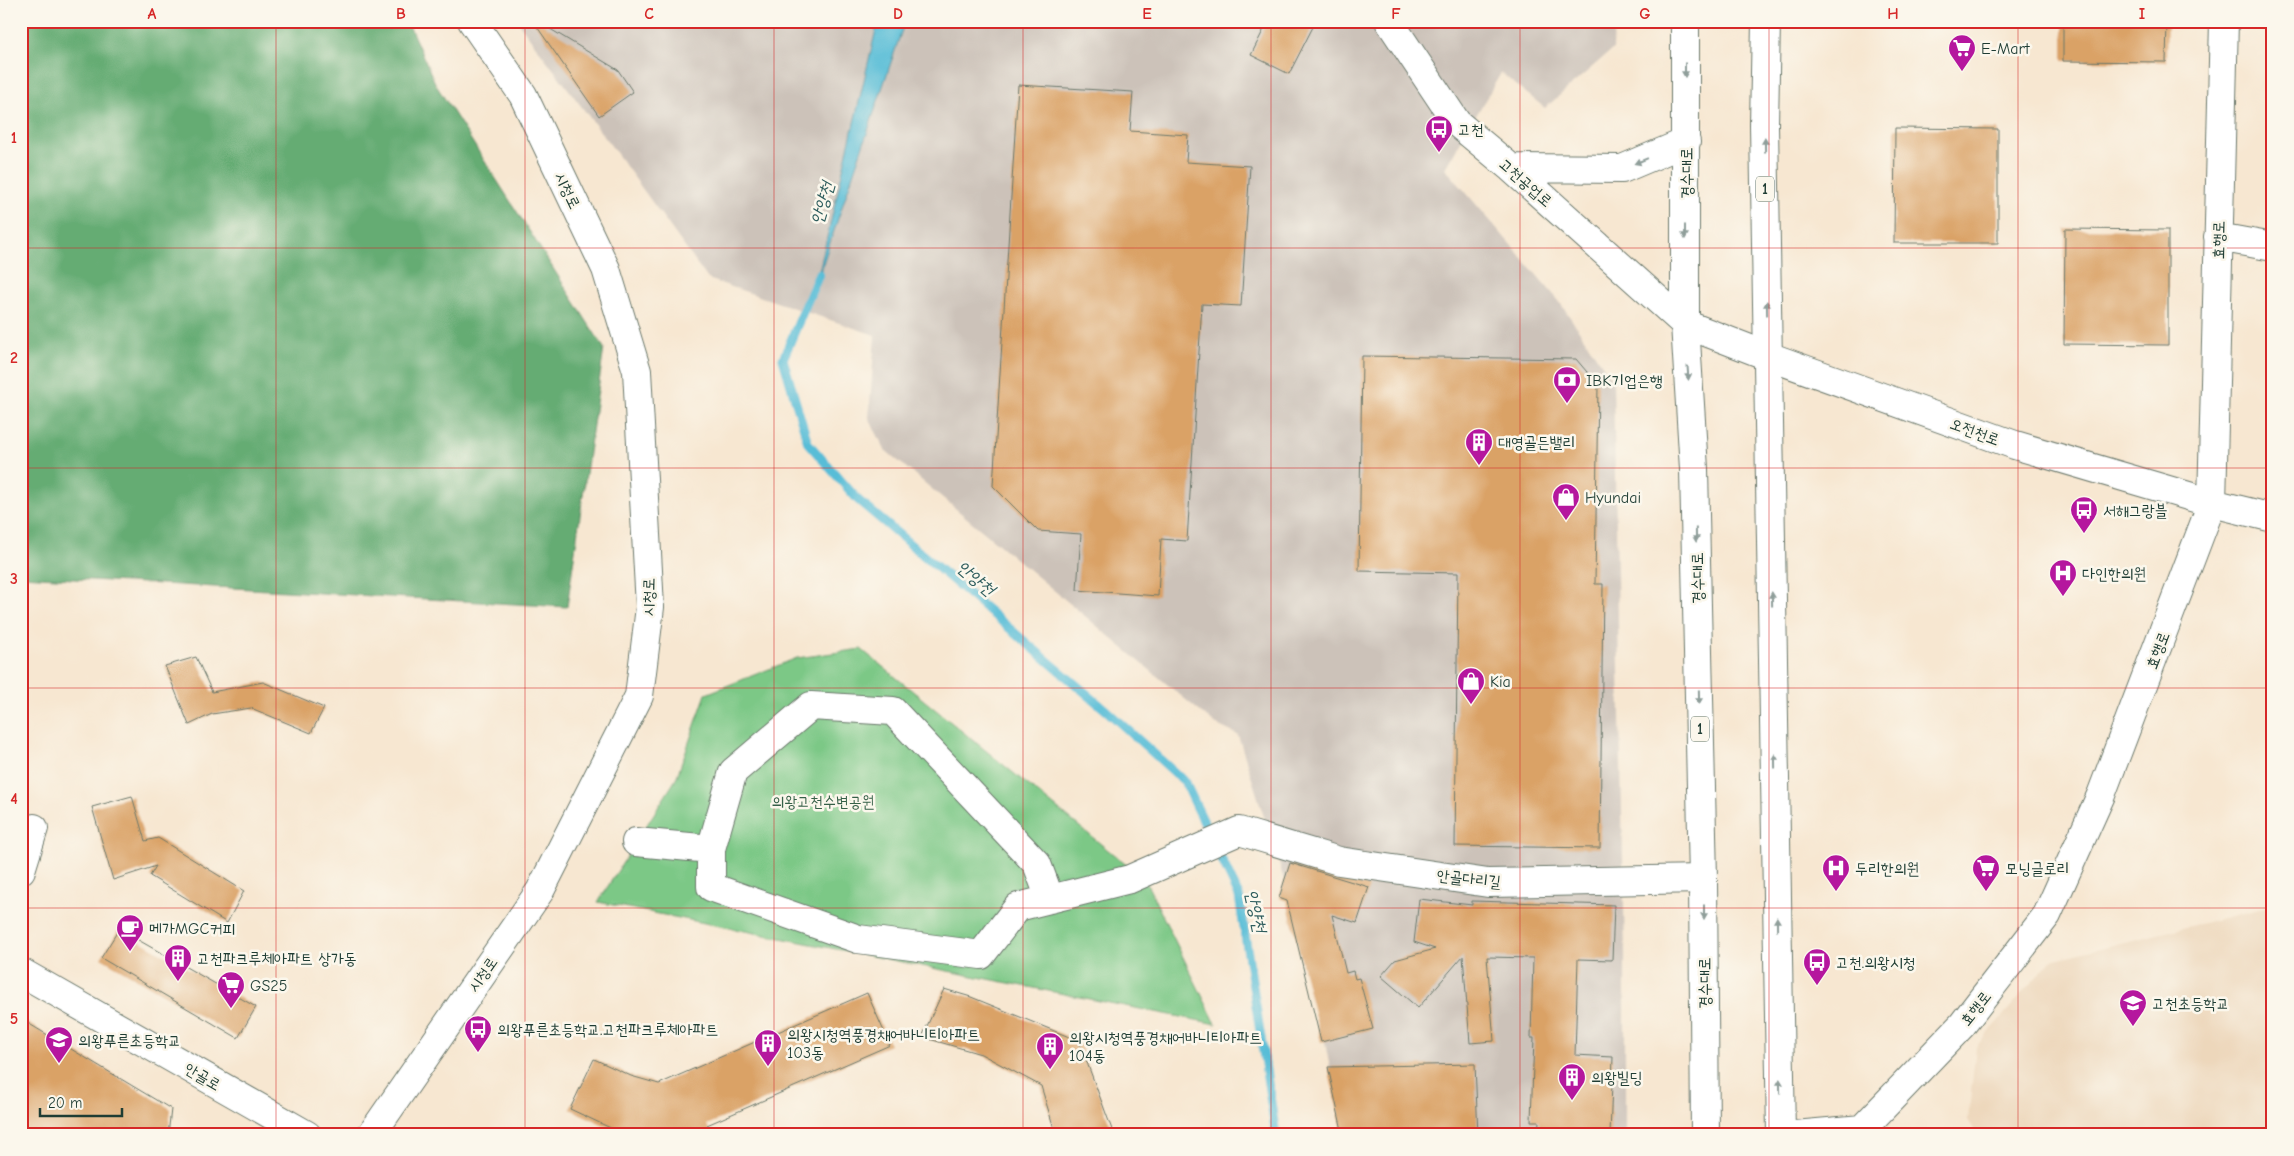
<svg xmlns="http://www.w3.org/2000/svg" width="2294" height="1156" font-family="'Comic Neue','Poor Story',sans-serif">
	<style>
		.built { fill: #edd7bb }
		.industrial { fill: #ccc2b9 }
		.green { fill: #7cc886; stroke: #4e825d }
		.forest { fill: #65ac73; stroke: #427454 }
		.water { fill: #59bdd7; stroke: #3c7d86 }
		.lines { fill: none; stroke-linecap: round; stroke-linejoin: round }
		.stream { stroke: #59bdd7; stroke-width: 9 }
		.building { fill: #daa266 }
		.minor-casing { stroke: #6b786b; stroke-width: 30 }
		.major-casing { stroke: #6b786b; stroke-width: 30 }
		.minor { stroke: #fff; stroke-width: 28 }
		.major { stroke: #fff; stroke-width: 28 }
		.oneway { fill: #8f9e9a }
		.grid { fill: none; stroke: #d62828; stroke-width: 1; stroke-opacity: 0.55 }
		.labels { text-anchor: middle; stroke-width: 5; stroke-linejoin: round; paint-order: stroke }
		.shield { fill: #fbf7ec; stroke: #61756b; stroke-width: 1 }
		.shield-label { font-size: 15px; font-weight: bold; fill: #1f3d34 }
		.poi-label { font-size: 16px; fill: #1f3d34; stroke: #fbf7ec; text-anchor: start }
		.street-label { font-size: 16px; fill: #1f3d34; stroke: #fbf7ec }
		.park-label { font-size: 16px; fill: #366048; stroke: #fbf7ec }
		.water-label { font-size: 18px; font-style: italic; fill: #2e5d5d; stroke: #fbf7ec }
		.neatline { fill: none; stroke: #d62828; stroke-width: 2 }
		.grid-label { font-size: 16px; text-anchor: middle; font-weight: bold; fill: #d62828 }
	</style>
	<rect width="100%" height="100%" fill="#fbf7ec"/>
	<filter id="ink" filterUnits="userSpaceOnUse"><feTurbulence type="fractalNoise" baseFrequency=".02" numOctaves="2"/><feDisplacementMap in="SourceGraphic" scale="10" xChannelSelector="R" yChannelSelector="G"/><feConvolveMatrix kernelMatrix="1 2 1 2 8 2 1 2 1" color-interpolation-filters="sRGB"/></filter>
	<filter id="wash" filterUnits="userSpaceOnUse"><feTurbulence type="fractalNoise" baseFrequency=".0096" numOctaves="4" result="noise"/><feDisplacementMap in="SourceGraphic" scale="20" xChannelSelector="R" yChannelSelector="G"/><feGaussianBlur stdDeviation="1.12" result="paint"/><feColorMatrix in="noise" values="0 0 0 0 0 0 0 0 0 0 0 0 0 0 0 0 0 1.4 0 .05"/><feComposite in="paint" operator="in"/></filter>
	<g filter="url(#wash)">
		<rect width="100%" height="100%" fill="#f7e7d1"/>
		<path class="built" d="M2273 906V1135H1978L1968 1120 1976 1047 2051 960Z"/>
		<path class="industrial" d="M517 21H1614L1613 49 1545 108 1501 73 1445 168 1559 301 1613 381 1625 954V1135H1343L1308 955 1238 735 1215 724 885 450 869 418 875 335 708 279 615 151Z"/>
		<path class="green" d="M861 649 1145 880 1216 1024 598 902 676 779 706 694 797 658Z"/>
		<path class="forest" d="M21 21H407L436 85 604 348 567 607 21 576Z"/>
		<path class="water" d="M878 21H905L816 284Z"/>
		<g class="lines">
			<path class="stream" d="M819 274 783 359 808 443 858 500 1107 711 1185 782 1239 896 1276 1135"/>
		</g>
		<g id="blocks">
			<path class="building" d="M533 21H537L618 70 633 92 599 116Z
				M1268 21H1316L1289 74 1251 55Z
				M2063 21H2167L2166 62 2063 61Z
				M1018 85 1133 92 1130 131 1188 135 1186 162 1250 166 1241 306 1202 304 1187 541 1161 539 1158 596 1077 590 1081 534 1038 531 993 486Z
				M1895 128 1998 129V243H1894Z
				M2065 229 2168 230V345L2064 344Z
				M1362 356 1576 359 1598 385 1595 584H1603L1600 848 1455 846 1458 573 1359 571Z
				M196 657 212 692 263 682 324 708 311 733 251 708 212 714 189 725 165 666Z
				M132 796 145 841 158 838 244 891 227 923 150 876 156 866 113 880 92 807Z
				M1290 863 1369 887 1357 923 1332 915 1346 973 1353 971 1355 979 1359 978 1373 1029 1321 1042 1287 901 1279 898Z
				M1419 899 1472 905V901L1614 905 1612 960 1578 959 1575 1055 1613 1057 1610 1135H1538L1539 1121H1531L1534 1038H1531L1533 958 1487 957 1494 1041 1470 1043 1463 956 1418 1008 1381 976 1395 960 1435 949 1414 942Z
				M119 929 256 1007 238 1038 101 958Z
				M944 989 971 997 1079 1041 1114 1135H1056L1041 1086 981 1054 922 1037Z
				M867 993 890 1045 707 1125 712 1135H620L619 1132 570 1109 594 1059 631 1076 659 1084Z
				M21 1019 171 1109 168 1135H21Z
				M1475 1064 1478 1135H1343L1328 1067Z"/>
		</g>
	</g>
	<g filter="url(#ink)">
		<use href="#blocks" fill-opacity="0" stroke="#6b786b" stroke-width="1"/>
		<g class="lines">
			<g class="minor-casing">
				<path id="minor" d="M1389 21 1457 123 1511 168 1685 324 1768 356 2015 445 2212 503 2273 518
					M1511 168 1622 169 1686 142
					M2218 237 2273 247
					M636 842 711 849
					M21 870 34 828
					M1050 899 1037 864 893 711 811 706 733 772 711 849V887L858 939 981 955 1018 907 1130 879 1239 831 1339 861 1488 883 1703 879
					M21 972 307 1135
					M371 1135 540 891 639 696 650 607 637 371 606 269 523 95 472 21
					M1795 1135 1862 1129 1962 1025 2047 915 2101 795 2212 503 2224 21"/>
			</g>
			<g class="major-casing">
				<path id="major" d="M1685 21V324L1694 469 1703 879 1705 1135
					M1766 21 1764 125 1781 1135"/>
			</g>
			<use href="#minor" class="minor"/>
			<use href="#major" class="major"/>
		</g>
		<defs><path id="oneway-solid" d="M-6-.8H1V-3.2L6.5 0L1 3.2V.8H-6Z" transform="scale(1.25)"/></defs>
		<g class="oneway">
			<use href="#oneway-solid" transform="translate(1685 70) rotate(90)"/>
			<use href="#oneway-solid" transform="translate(1765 145) rotate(-91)"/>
			<use href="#oneway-solid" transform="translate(1641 161) rotate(158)"/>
			<use href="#oneway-solid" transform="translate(1685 232) rotate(90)"/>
			<use href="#oneway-solid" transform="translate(1767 308) rotate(-91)"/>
			<use href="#oneway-solid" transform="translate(1688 373) rotate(86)"/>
			<use href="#oneway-solid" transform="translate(1696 535) rotate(89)"/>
			<use href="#oneway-solid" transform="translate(1772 599) rotate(-91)"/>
			<use href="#oneway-solid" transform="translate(1699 697) rotate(89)"/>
			<use href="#oneway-solid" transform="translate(1775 761) rotate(-91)"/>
			<use href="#oneway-solid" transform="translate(1704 912) rotate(90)"/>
			<use href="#oneway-solid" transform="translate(1777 924) rotate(-91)"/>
			<use href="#oneway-solid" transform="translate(1780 1086) rotate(-91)"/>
		</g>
	</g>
	<path class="grid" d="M276 21V1135M525 21V1135M774 21V1135M1023 21V1135M1271 21V1135M1520 21V1135M1769 21V1135M2018 21V1135M21 248H2273M21 468H2273M21 688H2273M21 908H2273"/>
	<defs>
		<g id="supermarket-pin" transform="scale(1.4375)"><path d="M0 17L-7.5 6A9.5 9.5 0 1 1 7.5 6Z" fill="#b5179e" stroke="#fbf7ec"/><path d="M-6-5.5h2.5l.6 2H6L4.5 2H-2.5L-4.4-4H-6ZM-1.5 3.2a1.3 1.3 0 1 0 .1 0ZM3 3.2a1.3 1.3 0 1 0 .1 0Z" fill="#fff"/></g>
		<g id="bus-pin" transform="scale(1.4375)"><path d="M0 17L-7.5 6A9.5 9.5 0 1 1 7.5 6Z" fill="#b5179e" stroke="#fbf7ec"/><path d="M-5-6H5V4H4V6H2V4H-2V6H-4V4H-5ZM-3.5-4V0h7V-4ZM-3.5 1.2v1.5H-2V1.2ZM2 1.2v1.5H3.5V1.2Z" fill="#fff"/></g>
		<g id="bank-pin" transform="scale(1.4375)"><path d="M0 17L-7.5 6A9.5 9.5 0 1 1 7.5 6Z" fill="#b5179e" stroke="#fbf7ec"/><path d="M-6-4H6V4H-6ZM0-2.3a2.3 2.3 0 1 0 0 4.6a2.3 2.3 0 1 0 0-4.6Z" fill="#fff"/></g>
		<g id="building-pin" transform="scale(1.4375)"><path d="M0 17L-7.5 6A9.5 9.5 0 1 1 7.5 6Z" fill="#b5179e" stroke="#fbf7ec"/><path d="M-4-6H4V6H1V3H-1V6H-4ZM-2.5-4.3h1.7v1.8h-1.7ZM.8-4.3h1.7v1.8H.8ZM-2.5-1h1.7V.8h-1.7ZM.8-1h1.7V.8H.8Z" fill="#fff"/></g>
		<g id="shop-pin" transform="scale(1.4375)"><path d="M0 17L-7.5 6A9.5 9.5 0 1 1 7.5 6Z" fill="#b5179e" stroke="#fbf7ec"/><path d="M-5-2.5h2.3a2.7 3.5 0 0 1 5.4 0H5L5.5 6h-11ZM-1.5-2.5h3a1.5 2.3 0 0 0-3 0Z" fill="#fff"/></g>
		<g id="hospital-pin" transform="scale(1.4375)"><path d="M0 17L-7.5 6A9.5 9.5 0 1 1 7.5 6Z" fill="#b5179e" stroke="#fbf7ec"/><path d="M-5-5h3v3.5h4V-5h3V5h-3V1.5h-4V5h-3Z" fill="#fff"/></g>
		<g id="cafe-pin" transform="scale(1.4375)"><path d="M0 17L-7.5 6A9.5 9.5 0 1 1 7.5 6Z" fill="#b5179e" stroke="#fbf7ec"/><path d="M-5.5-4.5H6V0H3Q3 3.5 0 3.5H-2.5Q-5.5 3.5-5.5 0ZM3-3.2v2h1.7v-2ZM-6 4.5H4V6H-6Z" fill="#fff"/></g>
		<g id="school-pin" transform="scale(1.4375)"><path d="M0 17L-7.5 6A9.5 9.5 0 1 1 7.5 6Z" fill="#b5179e" stroke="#fbf7ec"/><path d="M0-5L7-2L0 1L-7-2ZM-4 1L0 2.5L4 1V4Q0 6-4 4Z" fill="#fff"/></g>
	</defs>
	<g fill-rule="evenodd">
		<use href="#supermarket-pin" x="1962" y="48"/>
		<use href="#bus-pin" x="1439" y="129"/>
		<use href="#bank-pin" x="1567" y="380"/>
		<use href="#building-pin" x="1479" y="442"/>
		<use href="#shop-pin" x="1566" y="497"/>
		<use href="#bus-pin" x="2084" y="510"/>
		<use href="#hospital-pin" x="2063" y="573"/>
		<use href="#shop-pin" x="1471" y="681"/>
		<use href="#hospital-pin" x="1836" y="868"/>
		<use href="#supermarket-pin" x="1986" y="868"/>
		<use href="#cafe-pin" x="130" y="928"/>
		<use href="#building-pin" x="178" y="958"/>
		<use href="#bus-pin" x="1817" y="962"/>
		<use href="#supermarket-pin" x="231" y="985"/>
		<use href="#school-pin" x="2133" y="1003"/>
		<use href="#bus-pin" x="478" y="1029"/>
		<use href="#school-pin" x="59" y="1040"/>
		<use href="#building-pin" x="768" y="1043"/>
		<use href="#building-pin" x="1050" y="1046"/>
		<use href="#building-pin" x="1572" y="1077"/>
	</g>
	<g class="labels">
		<g class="shield">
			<rect x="1756" y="176.5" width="18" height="25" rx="4"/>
			<rect x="1691" y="716.5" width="18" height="25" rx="4"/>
		</g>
		<g class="shield-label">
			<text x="1765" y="194">1</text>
			<text x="1700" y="734">1</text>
		</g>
		<g class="poi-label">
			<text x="1981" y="54">E-Mart</text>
			<text x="1458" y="135">고천</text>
			<text x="1586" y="386">IBK기업은행</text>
			<text x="1498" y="448">대영골든밸리</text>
			<text x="1585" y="503">Hyundai</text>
			<text x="2103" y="516">서해그랑블</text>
			<text x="2082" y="579">다인한의원</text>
			<text x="1490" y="687">Kia</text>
			<text x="1855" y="874">두리한의원</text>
			<text x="2005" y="874">모닝글로리</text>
			<text x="149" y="934">메가MGC커피</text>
			<text x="197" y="964">고천파크루체아파트 상가동</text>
			<text x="1836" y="968">고천.의왕시청</text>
			<text x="250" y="991">GS25</text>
			<text x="2152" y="1009">고천초등학교</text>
			<text x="497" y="1035">의왕푸른초등학교.고천파크루체아파트</text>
			<text x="787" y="1040">의왕시청역풍경채어바니티아파트<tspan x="787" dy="18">103동</tspan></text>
			<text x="1069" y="1043">의왕시청역풍경채어바니티아파트<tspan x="1069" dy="18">104동</tspan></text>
			<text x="78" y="1046">의왕푸른초등학교</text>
			<text x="1591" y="1083">의왕빌딩</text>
		</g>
		<g class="street-label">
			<text transform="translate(1686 173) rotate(-90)" y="6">경수대로</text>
			<text transform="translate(1526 182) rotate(41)" y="6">고천공업로</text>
			<text transform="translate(568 190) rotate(64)" y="6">시청로</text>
			<text transform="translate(2218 240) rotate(-89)" y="6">효행로</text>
			<text transform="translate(1975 431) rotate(20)" y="6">오전천로</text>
			<text transform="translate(1697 578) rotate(-91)" y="6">경수대로</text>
			<text transform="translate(648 597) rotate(-89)" y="6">시청로</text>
			<text transform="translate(2157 650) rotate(-69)" y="6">효행로</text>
			<text transform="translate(1469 878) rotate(6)" y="6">안골다리길</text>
			<text transform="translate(482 974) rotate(-55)" y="6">시청로</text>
			<text transform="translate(1704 983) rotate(-90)" y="6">경수대로</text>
			<text transform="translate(1975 1008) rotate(-52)" y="6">효행로</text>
			<text transform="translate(203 1076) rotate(30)" y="6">안골로</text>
		</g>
		<g class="park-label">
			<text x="823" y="807">의왕고천수변공원</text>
		</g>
		<g class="water-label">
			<text transform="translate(822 203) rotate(-74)" y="6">안양천</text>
			<text transform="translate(976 578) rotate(40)" y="6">안양천</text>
			<text transform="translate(1256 911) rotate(78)" y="6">안양천</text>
		</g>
	</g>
	<rect width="2294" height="1156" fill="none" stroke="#fbf7ec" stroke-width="55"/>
	<path d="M40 1108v8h82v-8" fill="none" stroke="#1f3d34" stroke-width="2.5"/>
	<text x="48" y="1108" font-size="15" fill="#1f3d34" stroke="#fbf7ec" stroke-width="4" paint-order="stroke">20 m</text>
	<rect x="28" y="28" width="2238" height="1100" class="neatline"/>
	<g class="grid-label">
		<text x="152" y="19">A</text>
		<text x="401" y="19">B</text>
		<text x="649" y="19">C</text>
		<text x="898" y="19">D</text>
		<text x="1147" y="19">E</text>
		<text x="1396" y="19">F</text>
		<text x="1645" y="19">G</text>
		<text x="1893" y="19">H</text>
		<text x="2142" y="19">I</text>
		<text x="14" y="143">1</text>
		<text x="14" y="363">2</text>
		<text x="14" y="584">3</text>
		<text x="14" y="804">4</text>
		<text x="14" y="1024">5</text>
	</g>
</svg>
